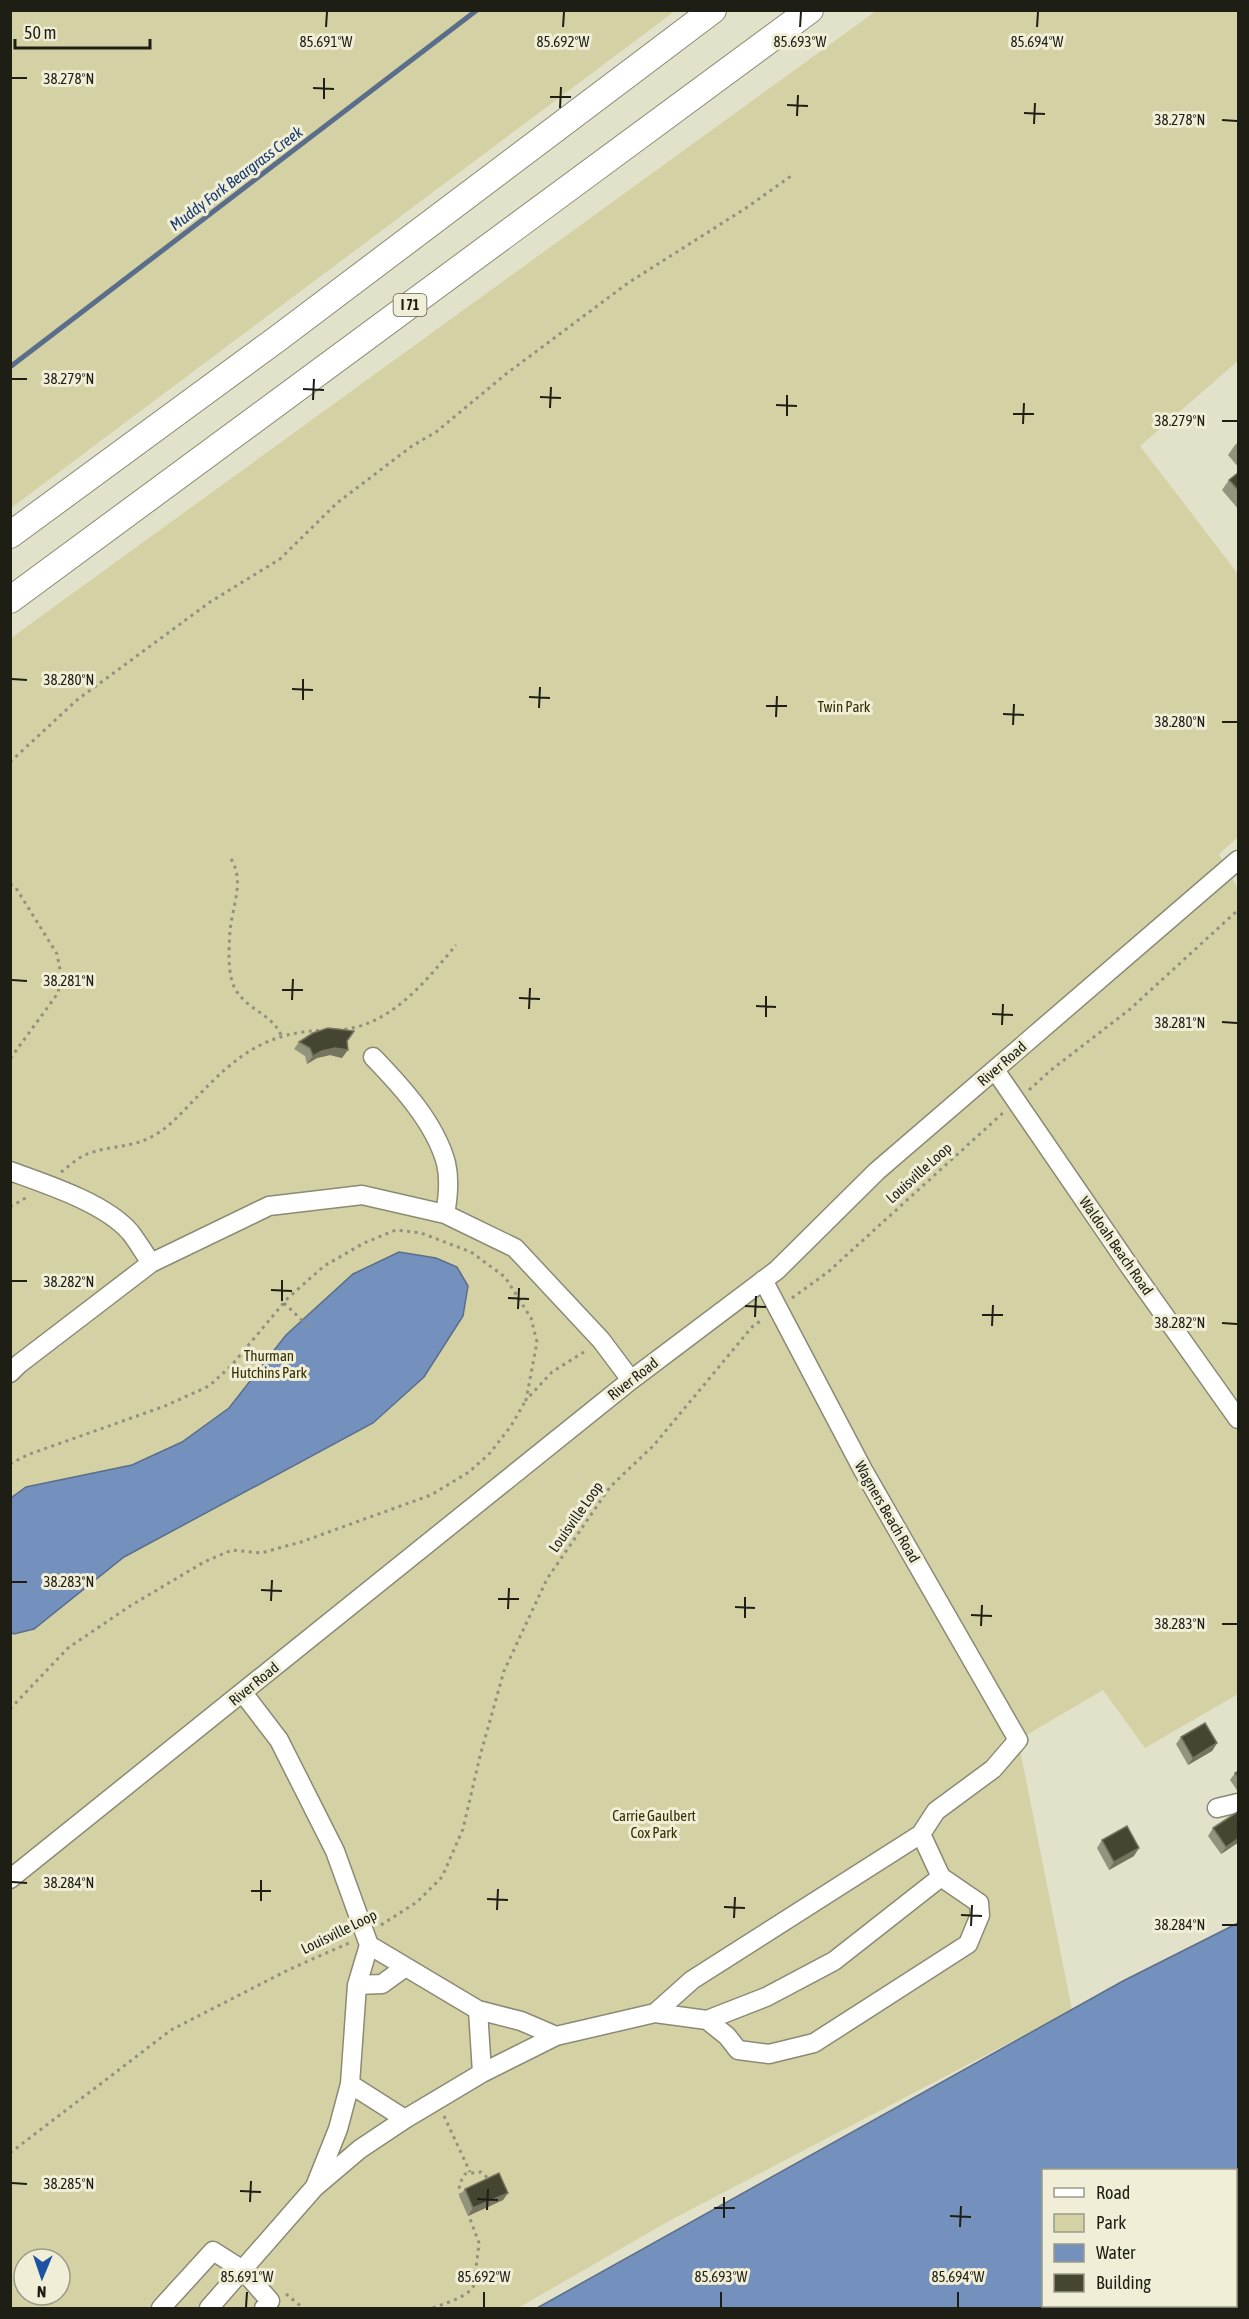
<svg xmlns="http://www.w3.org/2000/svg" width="1249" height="2319" font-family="'Asap Condensed',sans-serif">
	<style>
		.green { fill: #d4d2a5; fill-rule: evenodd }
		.water { fill: #7491bd; stroke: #5a6e8b; stroke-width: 1.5; fill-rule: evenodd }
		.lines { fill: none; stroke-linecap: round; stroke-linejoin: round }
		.stream { stroke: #5a6e8b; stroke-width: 5 }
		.minor-casing { stroke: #8b8a74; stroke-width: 21 }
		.highway-casing { stroke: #8b8a74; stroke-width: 28 }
		.path { stroke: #91917f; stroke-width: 3; stroke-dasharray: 3 4.5; stroke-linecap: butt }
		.minor { stroke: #fff; stroke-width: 18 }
		.highway { stroke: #fff; stroke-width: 26 }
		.wall { fill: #94937d }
		.shaded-wall { fill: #75745f }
		.building { fill: #464531; stroke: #75745f; stroke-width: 1.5 }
		.ticks { fill: none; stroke: #1e1e15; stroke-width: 2 }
		.labels { text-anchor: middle; stroke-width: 6; stroke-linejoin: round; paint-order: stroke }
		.shield { fill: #f0eed6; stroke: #5d5c4f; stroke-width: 1.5 }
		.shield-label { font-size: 14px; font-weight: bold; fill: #1e1e15 }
		.park-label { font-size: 15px; fill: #343001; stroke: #f0eed6 }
		.street-label { font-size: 15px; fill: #1e1e15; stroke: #f0eed6 }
		.water-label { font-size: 16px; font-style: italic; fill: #173b72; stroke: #f0eed6 }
		.ticks-label { font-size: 15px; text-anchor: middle; fill: #1e1e15; stroke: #f0eed6; stroke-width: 6; stroke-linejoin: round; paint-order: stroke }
	</style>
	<rect width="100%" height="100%" fill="#e2e1c9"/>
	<path class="green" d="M11 10H675V11L11 508Z
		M876 11H1238V361L1140 446 1238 574V837L1219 854 1238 889V1694L1145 1748 1103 1690 1018 1740 1072 2010 669 2221 518 2308H11V638ZM24 2259H60V2295H24Z"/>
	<path class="water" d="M399 1252 436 1258 457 1267 468 1286 463 1316 424 1377 373 1423 124 1557 34 1629 14 1634 11 1632V1498L26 1487 132 1465 182 1442 229 1408 286 1335 353 1274Z
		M1238 1923V2308H537L1123 1981ZM1044 2170H1236V2306H1044Z"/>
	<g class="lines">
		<path class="stream" d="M10 367 477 10"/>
		<g class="minor-casing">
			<path id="minor" d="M373 1057C402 1087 435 1123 446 1163 450 1180 448 1198 445 1214
				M995 1070 1130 1267 1238 1419
				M10 1171C46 1184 105 1203 130 1232 138 1242 144 1253 151 1263
				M763 1280 863 1470 1018 1740 993 1769 936 1811 921 1834
				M10 1373 19 1364 151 1263 269 1206 362 1195 445 1214 515 1248 601 1340 631 1380
				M243 1693 279 1740 335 1851 369 1945 478 2010 521 2021 556 2036
				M1217 1808 1238 1803
				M10 1879 631 1380 777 1270 877 1171 1238 860
				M369 1945 357 1985 350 2084 405 2119
				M357 1985 382 1984 404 1968
				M478 2010 482 2073
				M707 2020 727 2036 738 2050 769 2054 814 2043 968 1944 980 1915 979 1903 941 1877
				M316 2184 338 2129 350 2084
				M161 2308 213 2251 243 2270 270 2301 264 2308
				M209 2308 314 2188 360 2149 405 2119 482 2073 556 2036 655 2013 707 2020 766 1997 834 1961 941 1877 921 1834 692 1980 655 2013"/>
		</g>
		<g class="highway-casing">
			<path id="highway" d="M10 535 277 339 713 10
				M10 600 810 10"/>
		</g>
		<path class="path" d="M10 762 77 700 210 602 280 559 337 503 412 446 436 432 506 374 628 283 746 208 791 176
			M231 859C245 881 232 907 230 931 229 946 228 962 231 977 237 1008 271 1011 281 1035
			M10 884 16 888 57 954 61 975 58 993 10 1059
			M337 1030C389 1028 426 981 456 945
			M1029 1090 1051 1070 1129 1010 1238 910
			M61 1172C68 1167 75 1160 83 1156 105 1145 131 1149 153 1136 171 1126 183 1111 197 1097 238 1054 266 1032 327 1030
			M10 1207 29 1196
			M792 1298 828 1272 1004 1112
			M284 1303 311 1329
			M10 1464 27 1455 165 1406 209 1386 231 1366 287 1299 324 1266 364 1243 396 1230 421 1233 471 1252 505 1277 531 1318 537 1342 526 1400 552 1372 587 1350
			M10 1709 68 1648 130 1606 204 1562 232 1550 261 1553 301 1542 431 1495 469 1472 490 1453 511 1426 526 1400
			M381 1925 417 1902 442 1877 463 1829 480 1756 504 1671 547 1579 610 1487 654 1445 752 1327 763 1319
			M444 2116 470 2172
			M10 2153 171 2030 290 1969 349 1943
			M461 2196 459 2185 465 2174 481 2172 490 2180
			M286 2294 303 2308
			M433 2308C445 2303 469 2297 474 2285L479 2243 469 2216"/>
		<use href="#minor" class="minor"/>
		<use href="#highway" class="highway"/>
	</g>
	<path class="wall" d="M1239 442V468L1228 455 1235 445Z
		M1239 472V510L1222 490 1229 480Z
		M347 1041 342 1058 330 1055 317 1058 307 1064 305 1056 294 1049 299 1042Z
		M1181 1737 1217 1743 1212 1751 1188 1765 1176 1744Z
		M1239 1771V1793L1230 1780 1235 1773Z
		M1213 1828 1239 1842 1221 1854 1208 1836Z
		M1102 1840 1134 1856 1109 1870 1097 1848Z
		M465 2189 508 2193 503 2200 468 2216 459 2196Z"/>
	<path class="shaded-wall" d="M335 1048 348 1050 342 1058 330 1055 317 1058 307 1064 313 1056 322 1051Z
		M1217 1743 1212 1751 1188 1765 1193 1758Z
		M1239 1838V1842L1221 1854 1226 1847Z
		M1139 1848 1134 1856 1109 1870 1114 1862Z
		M508 2193 503 2200 468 2216 473 2208Z"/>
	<path class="building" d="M1239 472V491L1229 480Z
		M328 1028 354 1031 347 1041 348 1050 335 1048 322 1051 313 1056 310 1048 299 1042 313 1033Z
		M1205 1723 1217 1743 1193 1758 1181 1737Z
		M1239 1771V1778L1235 1773Z
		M1239 1811V1838L1226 1847 1213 1828Z
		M1127 1826 1139 1848 1114 1862 1102 1840Z
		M499 2173 508 2193 473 2208 465 2189Z"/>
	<path class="ticks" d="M326 27 327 12M563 27 564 12M800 27 801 12M1037 27 1038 12M12 78H27M313 88 334 89M550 97H571M324 99V78M787 105 808 106M560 108 561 87M1024 113 1045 114M797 116 798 95M1222 120 1237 121M1034 124 1035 103M12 379H27M303 389 324 390M540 397 561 398M313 400 314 379M776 405 797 406M550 408 551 387M1013 414H1034M787 416V395M1222 421H1237M1023 424 1024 403M12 679 27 680M292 689 313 690M529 697 550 698M303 700V679M766 706H787M539 708 540 687M1003 714 1024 715M776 717 777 696M1222 722H1237M1013 725 1014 704M12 980 27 981M282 990H303M519 998 540 999M292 1000 293 979M756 1006 776 1007M529 1009 530 988M992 1014 1013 1015M766 1017V996M1222 1022 1237 1023M1002 1025 1003 1004M12 1281H27M271 1290 292 1291M508 1298 529 1299M282 1301V1280M745 1306 766 1307M518 1309 519 1288M982 1315H1003M755 1317 756 1296M1222 1323 1237 1324M992 1326 993 1305M12 1582H27M261 1590 282 1591M498 1599H519M271 1601 272 1580M735 1607 755 1608M508 1609 509 1588M971 1615 992 1616M745 1618V1597M1222 1624H1237M981 1626 982 1605M12 1882 27 1883M251 1891H271M487 1899 508 1900M261 1901V1880M724 1907 745 1908M497 1910 498 1889M961 1915 982 1916M734 1918 735 1897M1222 1925H1237M971 1926 972 1905M12 2183 27 2184M240 2191 261 2192M477 2199 498 2200M250 2202 251 2181M714 2208H735M487 2210 488 2189M950 2216 971 2217M724 2218V2197M960 2227 961 2206M246 2307 247 2292M484 2307V2292M721 2307V2292M958 2307V2292"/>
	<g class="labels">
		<rect class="shield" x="393.5" y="294" width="33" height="22" rx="4.5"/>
		<g class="shield-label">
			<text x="410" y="310">I 71</text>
		</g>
		<g class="park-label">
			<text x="844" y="712">Twin Park</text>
			<text x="269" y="1361">Thurman<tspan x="269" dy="17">Hutchins Park</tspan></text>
			<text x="654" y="1821">Carrie Gaulbert<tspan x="654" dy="17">Cox Park</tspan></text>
		</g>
		<g class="street-label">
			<text transform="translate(1002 1064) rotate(-41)" y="5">River Road</text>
			<text transform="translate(919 1173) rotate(-42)" y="5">Louisville Loop</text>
			<text transform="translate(1116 1246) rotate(55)" y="5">Waldoah Beach Road</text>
			<text transform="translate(633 1379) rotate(-38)" y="5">River Road</text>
			<text transform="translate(887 1512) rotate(60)" y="5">Wagners Beach Road</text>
			<text transform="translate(576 1517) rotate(-55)" y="5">Louisville Loop</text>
			<text transform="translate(254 1684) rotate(-39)" y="5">River Road</text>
			<text transform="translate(339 1932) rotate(-26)" y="5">Louisville Loop</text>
		</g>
		<g class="water-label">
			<text transform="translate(236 178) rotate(-37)" y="6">Muddy Fork Beargrass Creek</text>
		</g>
	</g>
	<g class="ticks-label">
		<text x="326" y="47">85.691°W</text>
		<text x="563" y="47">85.692°W</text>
		<text x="800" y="47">85.693°W</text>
		<text x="1037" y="47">85.694°W</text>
		<text x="69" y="84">38.278°N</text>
		<text x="1180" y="125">38.278°N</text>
		<text x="69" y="384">38.279°N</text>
		<text x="1180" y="426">38.279°N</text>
		<text x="69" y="685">38.280°N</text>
		<text x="1180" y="727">38.280°N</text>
		<text x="69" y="986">38.281°N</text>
		<text x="1180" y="1028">38.281°N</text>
		<text x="69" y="1287">38.282°N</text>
		<text x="1180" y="1328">38.282°N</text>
		<text x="69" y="1587">38.283°N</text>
		<text x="1180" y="1629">38.283°N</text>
		<text x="69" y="1888">38.284°N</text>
		<text x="1180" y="1930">38.284°N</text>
		<text x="69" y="2189">38.285°N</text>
		<text x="247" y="2282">85.691°W</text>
		<text x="484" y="2282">85.692°W</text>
		<text x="721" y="2282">85.693°W</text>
		<text x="958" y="2282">85.694°W</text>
	</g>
	<rect width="1249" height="2319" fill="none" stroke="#1e1e15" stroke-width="24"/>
	<rect x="1042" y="2169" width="195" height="138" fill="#f0eed6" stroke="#9c9b89" stroke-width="1.5"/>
	<rect x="1054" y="2188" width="30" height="9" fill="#ffffff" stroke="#9c9b89" stroke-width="1.5"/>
	<text x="1096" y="2199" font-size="18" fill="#1e1e15">Road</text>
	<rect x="1054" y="2214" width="30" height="18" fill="#d4d2a5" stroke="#9c9b89" stroke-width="1.5"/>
	<text x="1096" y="2229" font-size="18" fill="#1e1e15">Park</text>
	<rect x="1054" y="2244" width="30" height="18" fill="#7491bd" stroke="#9c9b89" stroke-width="1.5"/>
	<text x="1096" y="2259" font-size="18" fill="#1e1e15">Water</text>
	<rect x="1054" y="2274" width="30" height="18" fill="#464531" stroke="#9c9b89" stroke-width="1.5"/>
	<text x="1096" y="2289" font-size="18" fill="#1e1e15">Building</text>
	<g transform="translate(42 2277) rotate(182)"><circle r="28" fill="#f0eed6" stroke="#9c9b89" stroke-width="1.5"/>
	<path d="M0-4.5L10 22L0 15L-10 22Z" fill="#1d52a4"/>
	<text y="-9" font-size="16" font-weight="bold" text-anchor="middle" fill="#1e1e15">N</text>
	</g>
	<path d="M15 39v9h135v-9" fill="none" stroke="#1e1e15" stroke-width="3"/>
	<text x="24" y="39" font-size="18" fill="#1e1e15" stroke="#f0eed6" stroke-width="4.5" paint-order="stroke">50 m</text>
</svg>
